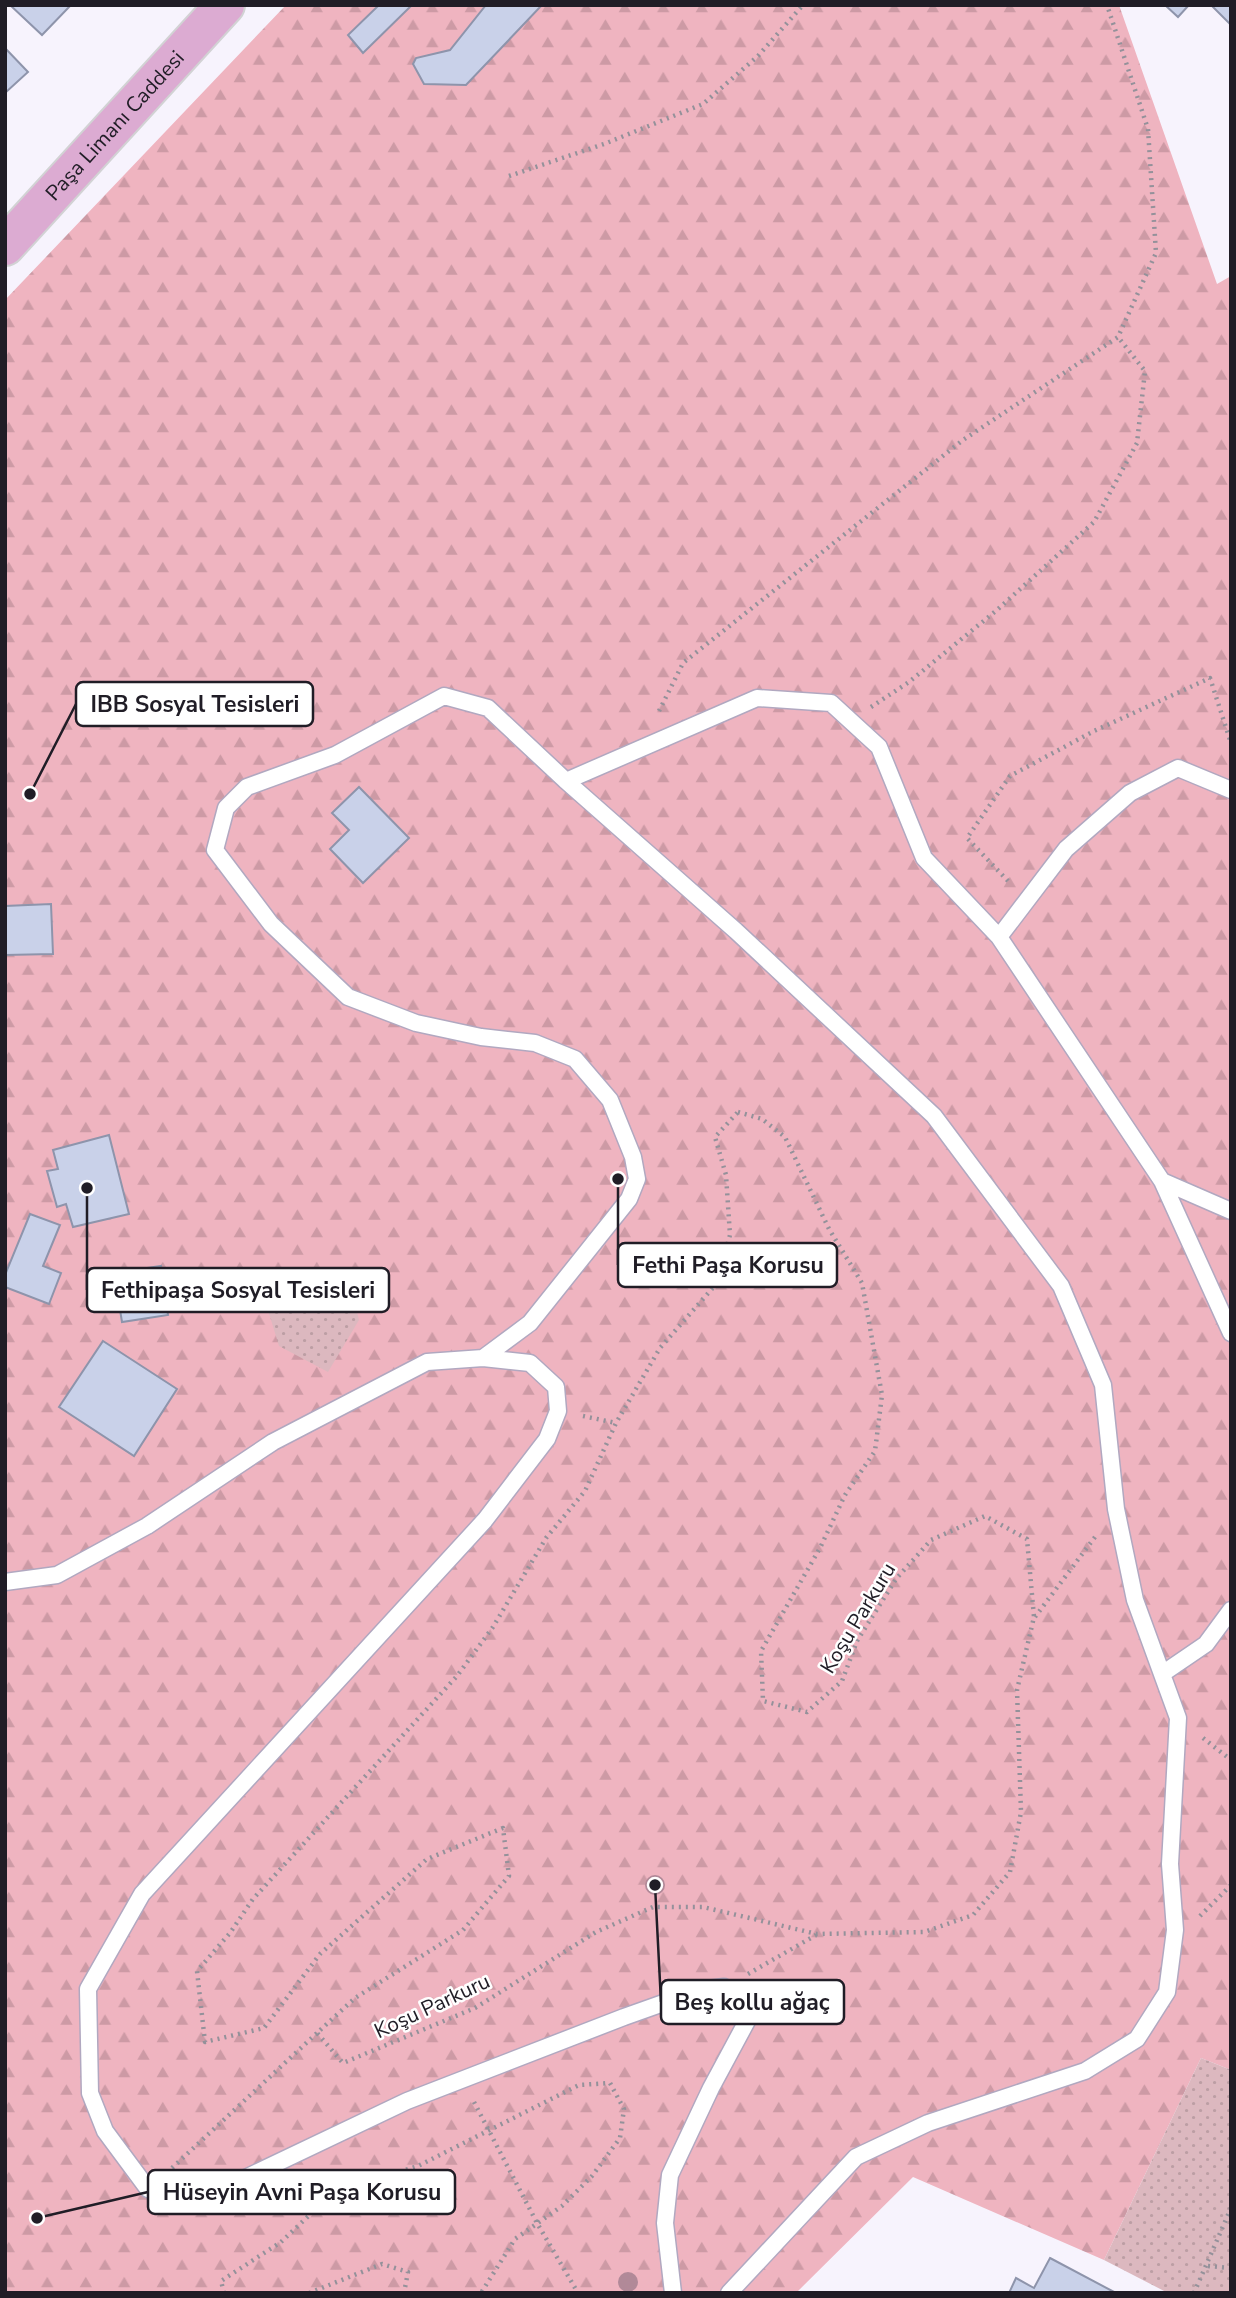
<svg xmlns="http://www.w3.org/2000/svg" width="1236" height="2298" font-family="'Nunito Sans',sans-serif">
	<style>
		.forest { fill: url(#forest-firs) }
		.park { fill: url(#park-dots) }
		.building { fill: #c9d1e9; stroke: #8e94ab; stroke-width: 2 }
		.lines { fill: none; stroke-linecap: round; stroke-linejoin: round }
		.lane-casing { stroke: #b1a8c0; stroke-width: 19 }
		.primary-casing { stroke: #d2d2d4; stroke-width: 42 }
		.path { stroke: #94919a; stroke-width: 4.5; stroke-dasharray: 2 5; stroke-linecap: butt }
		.lane { stroke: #fff; stroke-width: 16 }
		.primary { stroke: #dcabd2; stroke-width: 38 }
		.tree { fill: #b18998 }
		.labels { text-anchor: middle; stroke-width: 5; stroke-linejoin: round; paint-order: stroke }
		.street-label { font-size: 21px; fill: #201d26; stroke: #fff }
		.leader { fill: none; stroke: #201d26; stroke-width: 2.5 }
		.callout-dot { fill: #201d26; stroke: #fff; stroke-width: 2.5 }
		.callout { fill: #fff; stroke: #201d26; stroke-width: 2.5 }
		.callout-label { font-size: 23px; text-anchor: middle; font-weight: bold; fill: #201d26 }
	</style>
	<defs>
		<pattern id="forest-firs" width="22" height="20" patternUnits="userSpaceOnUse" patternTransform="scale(1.75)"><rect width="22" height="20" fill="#efb4c0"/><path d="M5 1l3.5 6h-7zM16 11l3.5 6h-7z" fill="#cd9aa5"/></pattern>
		<pattern id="park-dots" width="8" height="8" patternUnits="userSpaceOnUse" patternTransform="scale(1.75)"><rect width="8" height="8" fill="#dcb8bf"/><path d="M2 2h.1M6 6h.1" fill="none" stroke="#bc9ea4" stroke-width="1.8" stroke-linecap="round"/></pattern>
	</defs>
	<rect width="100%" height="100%" fill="#f7f3fd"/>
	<path class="forest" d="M286 5H1119L1217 284 1231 276V2070L1201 2058 1104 2260 913 2177 796 2293H5V300Z"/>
	<path class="park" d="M298 1272C337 1281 351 1277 359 1320L328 1372 279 1346 267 1307 282 1283Z
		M1201 2058 1231 2070V2293H1168L1104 2260Z"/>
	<path class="building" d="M10 5H71L42 35Z
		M379 5H412L363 53 348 35Z
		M486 5H542L466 85 424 84 413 64 416 58 450 50Z
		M1165 5H1189L1178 17Z
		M1211 5H1231V24H1230Z
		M5 48 28 72 5 93Z
		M359 787 409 838 363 883 330 849 349 830 332 813Z
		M51 904 53 954 5 955V906Z
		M109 1135 129 1214 73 1227 66 1204 57 1207 47 1171 58 1169 53 1150Z
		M30 1214 60 1225 43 1266 61 1273 49 1304 5 1287V1275Z
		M161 1266 168 1315 122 1322 114 1273Z
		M103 1341 177 1389 134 1456 59 1407Z
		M1050 2258 1116 2293H1009L1016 2278 1034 2288Z"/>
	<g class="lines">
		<g class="lane-casing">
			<path id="lane" d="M566 781 757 698 831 703 879 747 924 858 999 937 1162 1181 1231 1333
				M999 937 1066 849 1130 793 1178 768 1231 790
				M1162 1181 1231 1211
				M483 1358 530 1323 629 1199 637 1179 633 1157 610 1100 575 1059 535 1043 481 1037 416 1023 348 997 271 924 215 850 226 808 247 787 335 755 444 696 488 708 566 781 736 931 934 1116 1061 1286 1103 1385 1116 1509 1135 1600 1178 1718 1170 1864 1175 1930 1167 1992 1137 2039 1085 2071 928 2123 856 2157 729 2293
				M5 1582 57 1575 147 1526 273 1442 427 1362 483 1358 530 1363 556 1387 558 1411 547 1439 485 1520 142 1894 88 1989 90 2093 105 2131 148 2189 195 2202 407 2101 624 2017 700 1990 724 1987 746 2001 747 2021 711 2088 670 2175 665 2223 673 2293
				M1162 1674 1206 1644 1231 1610"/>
		</g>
		<g class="primary-casing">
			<g id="primary">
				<path id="s1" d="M5 246 225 5"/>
			</g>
		</g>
		<path class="path" d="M509 176 604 144 703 104 758 56 803 5
			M871 707 909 682 997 610 1094 522 1137 443 1145 371 1118 337
			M659 711 683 663 963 440 1118 337 1156 253 1148 129 1107 5
			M1008 881 967 838 1010 776 1094 731 1210 678 1231 743
			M738 1112 762 1119 785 1137 829 1229 862 1283 882 1395 875 1451 845 1495 820 1548 761 1651 763 1701 807 1712 842 1681 857 1641 896 1579 931 1540 985 1516 1027 1539 1034 1617 1017 1690 1021 1812 1010 1872 973 1915 924 1932 817 1934 703 1907H653L596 1932 475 2008 343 2063 317 2033 355 1998 463 1930 509 1876 503 1828 427 1859 320 1954 264 2028 205 2042 197 1971 230 1933 253 1899 457 1676 493 1627 546 1538 585 1491 616 1423 660 1348 717 1283 730 1235 726 1175 715 1137Z
			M583 1416 616 1423
			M1035 1617 1095 1537
			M1203 1738 1231 1760
			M1200 1916 1231 1885
			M748 1974 816 1935
			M474 2102 537 2223 578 2293
			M172 2168 317 2033
			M1208 2266 1231 2268
			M224 2293 221 2281 281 2242 319 2206 360 2184 418 2166 579 2085 610 2083 624 2109 620 2138 592 2176 562 2206 515 2239 481 2293
			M309 2293 382 2264 408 2272 404 2293
			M1194 2293 1231 2208"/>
		<use href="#lane" class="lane"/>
		<use href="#primary" class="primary"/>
	</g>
	<g class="tree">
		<circle cx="655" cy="1885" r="10"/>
		<circle cx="628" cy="2282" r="10"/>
	</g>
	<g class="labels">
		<g class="street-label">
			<text dy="7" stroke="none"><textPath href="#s1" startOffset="163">Paşa Limanı Caddesi</textPath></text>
			<text transform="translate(858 1618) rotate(-59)" y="7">Koşu Parkuru</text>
			<text transform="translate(432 2006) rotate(-25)" y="7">Koşu Parkuru</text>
		</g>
	</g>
	<path class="leader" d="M30 794L76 704M618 1179L618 1265M87 1188L87 1290M655 1885L661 2002M37 2218L148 2192"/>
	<g class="callout-dot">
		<circle cx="30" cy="794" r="7"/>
		<circle cx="618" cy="1179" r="7"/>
		<circle cx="87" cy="1188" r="7"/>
		<circle cx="655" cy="1885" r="7"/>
		<circle cx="37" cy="2218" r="7"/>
	</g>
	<g class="callout">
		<rect x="76" y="682" width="237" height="44" rx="7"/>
		<rect x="618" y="1243" width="219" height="44" rx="7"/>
		<rect x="87" y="1268" width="302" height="44" rx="7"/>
		<rect x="661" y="1980" width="183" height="44" rx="7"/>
		<rect x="148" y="2170" width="307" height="44" rx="7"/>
	</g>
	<g class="callout-label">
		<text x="195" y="712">IBB Sosyal Tesisleri</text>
		<text x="728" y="1273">Fethi Paşa Korusu</text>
		<text x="238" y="1298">Fethipaşa Sosyal Tesisleri</text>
		<text x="752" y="2010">Beş kollu ağaç</text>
		<text x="302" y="2200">Hüseyin Avni Paşa Korusu</text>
	</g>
	<rect width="1236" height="2298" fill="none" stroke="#201d26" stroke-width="14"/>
</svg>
